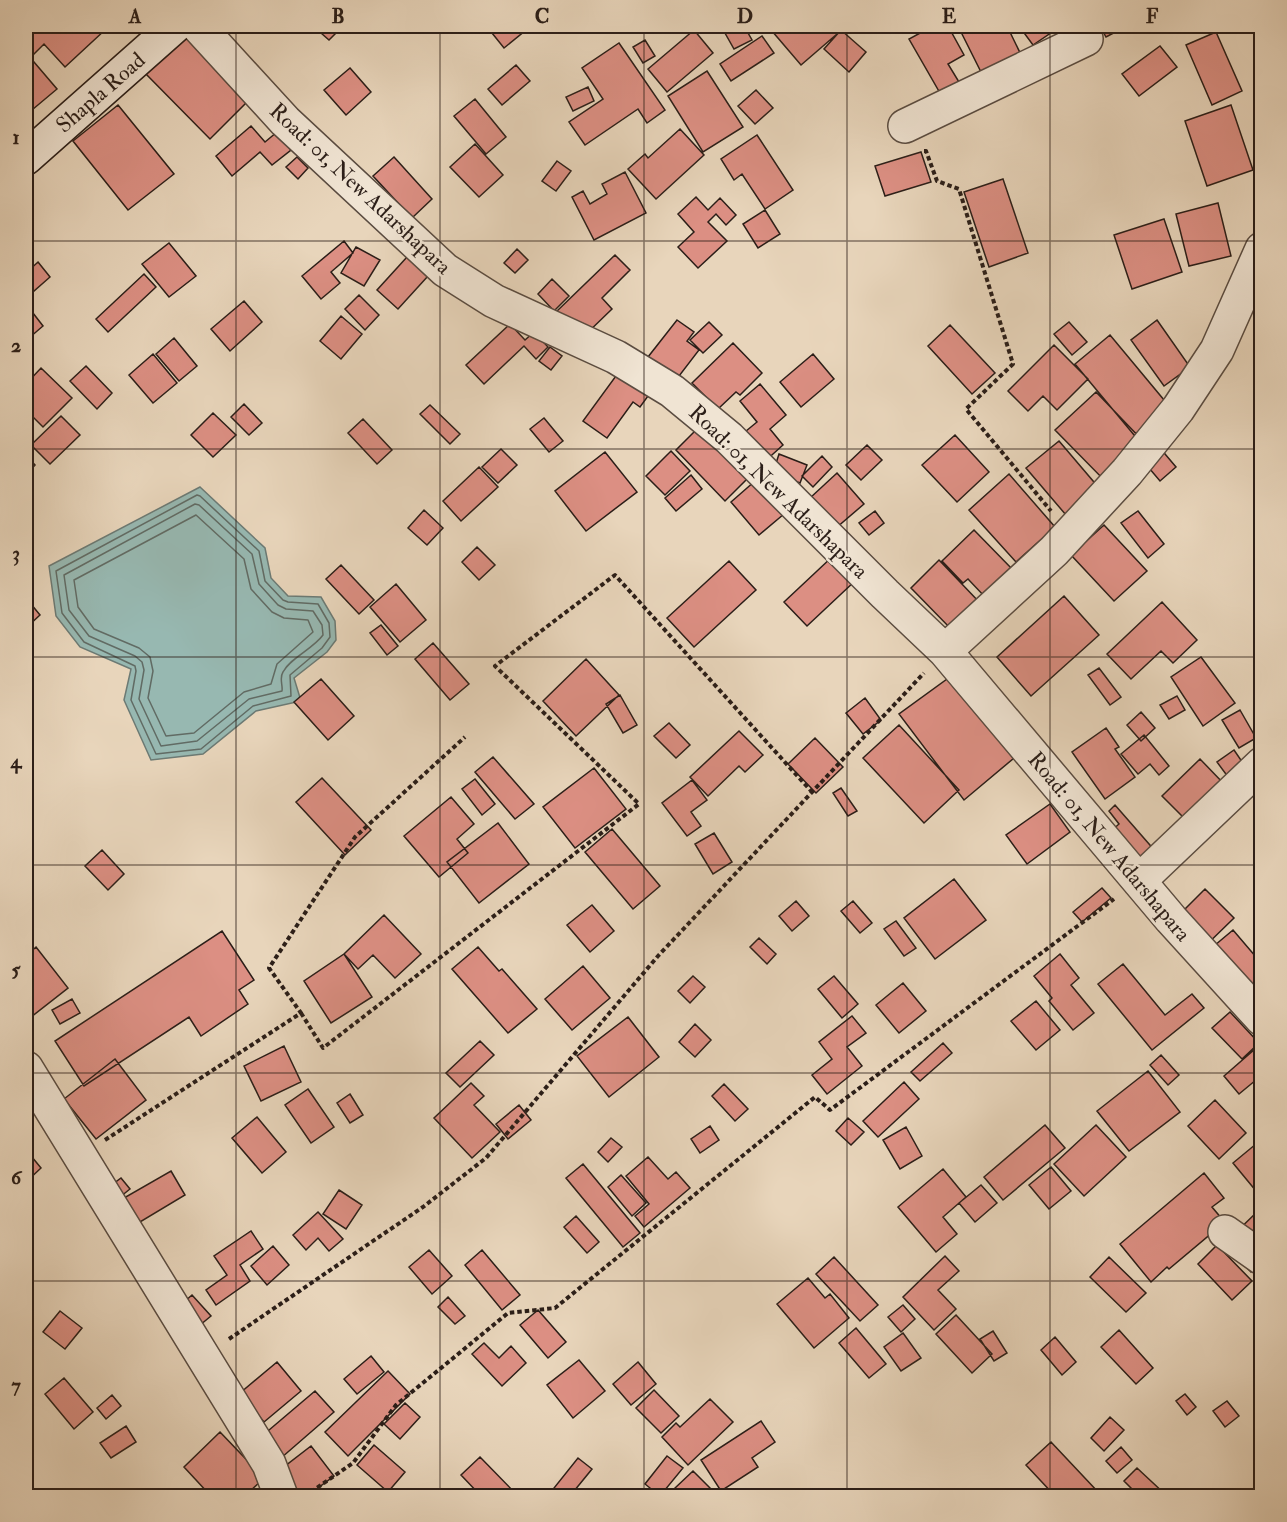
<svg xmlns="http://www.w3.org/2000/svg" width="1287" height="1522" font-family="'IM FELL Double Pica',serif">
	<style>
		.water { fill: #97b8b1; stroke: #6c7a74; stroke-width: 1.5 }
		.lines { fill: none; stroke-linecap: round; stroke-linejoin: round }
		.shore { stroke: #616b64; stroke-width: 1.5 }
		.building { fill: #dc8f83; stroke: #2b1e18; stroke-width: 1.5 }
		.street-casing { stroke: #5a4c41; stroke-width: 36 }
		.secondary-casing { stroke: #2b1e18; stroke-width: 36 }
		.path { stroke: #2b1e18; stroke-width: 4; stroke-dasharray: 4.5 3; stroke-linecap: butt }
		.street { stroke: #f0e4d3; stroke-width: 33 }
		.secondary { stroke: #f0e4d3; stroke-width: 33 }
		.grid { fill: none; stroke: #2b1e18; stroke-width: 1.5; stroke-opacity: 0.55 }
		.labels { text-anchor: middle; stroke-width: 5; stroke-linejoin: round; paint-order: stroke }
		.street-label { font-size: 22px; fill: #2b1e18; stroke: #f0e4d3 }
		.neatline { fill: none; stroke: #2b1e18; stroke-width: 2 }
		.grid-label { font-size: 20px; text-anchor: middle; font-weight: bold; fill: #2b1e18 }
	</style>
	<rect width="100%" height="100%" fill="#e8d5bb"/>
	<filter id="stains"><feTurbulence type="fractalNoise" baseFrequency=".00333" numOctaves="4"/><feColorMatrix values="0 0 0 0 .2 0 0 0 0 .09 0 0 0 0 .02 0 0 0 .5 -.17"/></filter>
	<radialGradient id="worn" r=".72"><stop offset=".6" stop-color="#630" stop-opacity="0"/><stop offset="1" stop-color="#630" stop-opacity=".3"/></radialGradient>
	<path class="water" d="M200 487 265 548 271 578 288 596 321 597 335 621 336 640 327 652 294 678 301 701 256 711 203 754 151 760 124 700 131 669 80 647 56 616 49 566Z"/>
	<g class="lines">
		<path class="shore" d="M197 495 200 496 259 551 265 581 283 600 288 602 318 604 329 623 330 637 322 648 290 675 291 696 253 706 201 749 156 754 131 700 136 671 135 666 84 642 62 613 56 571Z
			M195 504 199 505 252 554 259 584 278 605 286 609 313 611 322 625 323 635C313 649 290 658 283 672 279 678 283 685 282 691L249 699 197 741 161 746 139 699 144 670 142 662 135 656 89 636 69 610 64 575Z
			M196 515 244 559 251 589 272 612 284 618 308 620 313 632 277 664 271 684 244 692 194 733 166 736 148 698 153 671 150 657 139 648 94 629 78 607 74 580Z"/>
	</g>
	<path class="building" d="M26 26H103L106 29 65 67 44 44 28 60 26 58Z
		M313 26H343L329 40Z
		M500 26H531L504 48 492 33Z
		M721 26H744L752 40 734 49Z
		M778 26H830L837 34 801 65 772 31Z
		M902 26H919L907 33Z
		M933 26H948L964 55 948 64 959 82 940 93 909 39Z
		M958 26H1007L1024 61 985 80Z
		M1019 26H1061L1033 45Z
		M1100 26H1127L1106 37Z
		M694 30 713 53 667 92 648 69Z
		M841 30 866 52 849 72 824 49Z
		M1216 32 1242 91 1212 105 1186 45Z
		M183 33 249 100 210 139 144 72Z
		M762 36 774 53 731 81 720 64Z
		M645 40 655 56 643 63 633 47Z
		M619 43 665 110 647 123 638 109 585 145 569 122 603 99 582 68Z
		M1160 46 1177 67 1139 96 1122 74Z
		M28 55 57 89 26 115V58Z
		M516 65 530 81 502 105 488 89Z
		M350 68 371 92 346 115 324 90Z
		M707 71 743 127 703 152 668 96Z
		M588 87 594 101 573 111 566 97Z
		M756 90 773 108 755 124 738 106Z
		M475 99 506 137 486 154 454 116Z
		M118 105 174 174 128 210 73 141Z
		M1231 105 1253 170 1207 186 1185 121Z
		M251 126 265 142 277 132 291 150 272 165 260 152 232 176 216 156Z
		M680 129 704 155 656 199 628 169 645 154 648 158Z
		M757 135 793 190 765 209 742 174 734 180 721 159Z
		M475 144 503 175 479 197 450 167Z
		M921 152 931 182 885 196 875 166Z
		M297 157 308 168 298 179 286 167Z
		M394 157 432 199 412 218 373 176Z
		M557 161 571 171 556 191 542 181Z
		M625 172 646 213 594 240 572 197 583 191 590 204 607 194 602 184Z
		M1003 179 1028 253 989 267 964 192Z
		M696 197 708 210 720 198 736 215 726 225 716 214 708 222 727 241 698 268 678 247 694 232 678 214Z
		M1218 203 1231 256 1189 266 1176 214Z
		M765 210 780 234 758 248 743 224Z
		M1164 219 1182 272 1132 289 1114 235Z
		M344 241 353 253 331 272 340 283 321 299 302 276Z
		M169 243 196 276 169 297 142 264Z
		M417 246 438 265 398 309 377 290Z
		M356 247 380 260 364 286 341 273Z
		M517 249 528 260 515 273 504 263Z
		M615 255 630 270 602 298 612 309 581 339 556 312Z
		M38 262 50 277 26 298V273Z
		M144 274 156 287 108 332 96 319Z
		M552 279 569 296 554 311 538 294Z
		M359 295 379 315 365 330 345 309Z
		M244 301 262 322 230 351 211 329Z
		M26 304 43 326 29 338 26 334Z
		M341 316 362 334 341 359 320 341Z
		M677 320 694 332 687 341 699 350 676 380 648 357Z
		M1157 320 1190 367 1164 386 1131 340Z
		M709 322 722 335 703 353 690 340Z
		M1069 322 1087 342 1072 355 1054 334Z
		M510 324 525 340 534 332 548 347 536 359 524 346 484 384 466 365Z
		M950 325 995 373 972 394 928 346Z
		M1110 335 1169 406 1134 435 1075 364Z
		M174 338 197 366 179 381 156 354Z
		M733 343 762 373 740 395 736 392 718 409 692 383Z
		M1054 345 1088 379 1057 410 1043 396 1028 411 1008 391Z
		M550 347 562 356 551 370 539 361Z
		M153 354 177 383 153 403 129 375Z
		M813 354 834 379 801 407 780 382Z
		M86 366 112 393 97 409 70 381Z
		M41 368 72 398 43 427 26 410V384Z
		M621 369 651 392 640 407 633 402 607 438 583 421Z
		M760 384 786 415 770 429 783 445 763 463 740 436 757 422 740 401Z
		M1096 392 1145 443 1109 485 1055 430Z
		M244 404 262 423 249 435 231 417Z
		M430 405 460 434 450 444 420 414Z
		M213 413 236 435 213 457 191 435Z
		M61 416 80 435 50 464 31 445Z
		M544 418 563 441 549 452 530 429Z
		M363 419 392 450 377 464 348 433Z
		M699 427 749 477 725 501 676 450Z
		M955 435 989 472 957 502 922 465Z
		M1059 441 1099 488 1066 515 1026 468Z
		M1154 441 1176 467 1160 481 1138 455Z
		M867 445 882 460 861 480 846 465Z
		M501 449 517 465 498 483 482 467Z
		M671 451 690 471 665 495 646 476Z
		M605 452 637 492 586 531 555 491Z
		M779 454 807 465 800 483 773 473Z
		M26 455 35 465 26 475Z
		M822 456 832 467 813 487 802 476Z
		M479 467 498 487 461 521 443 501Z
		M837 473 864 504 836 528 810 498Z
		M1009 474 1055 527 1016 562 969 510Z
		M691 475 702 489 676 511 665 498Z
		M755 481 784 514 759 535 731 502Z
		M424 510 443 528 427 545 408 528Z
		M875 511 884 523 869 535 859 523Z
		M1138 511 1164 544 1148 558 1121 523Z
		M1104 525 1147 571 1114 601 1071 555Z
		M974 530 1014 571 986 598 968 579 963 583 942 561Z
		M849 541 872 565 807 626 784 602Z
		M477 547 495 565 479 580 462 562Z
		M939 560 981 604 953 631 911 588Z
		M729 561 756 590 694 647 667 618Z
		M341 565 374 600 359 614 326 579Z
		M396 584 426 620 400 642 370 607Z
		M1064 596 1099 635 1031 696 997 657Z
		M26 598 40 615 26 628Z
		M1162 602 1197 640 1173 663 1161 651 1131 679 1107 654Z
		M381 625 398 646 387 655 370 633Z
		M433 643 469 684 450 700 415 659Z
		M1201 657 1235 703 1203 726 1171 677Z
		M586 659 619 695 576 736 543 701Z
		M1099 668 1121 697 1110 705 1088 675Z
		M954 674 1020 753 964 800 899 714Z
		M321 679 354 716 328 740 294 702Z
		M620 695 637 725 623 733 606 704Z
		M1177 696 1185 710 1169 719 1160 705Z
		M865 698 881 720 863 734 846 713Z
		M1240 710 1256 738 1239 748 1222 720Z
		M1141 712 1155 728 1141 741 1127 725Z
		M669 723 690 745 676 758 654 736Z
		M899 725 959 790 924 823 863 758Z
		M1106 728 1119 747 1115 749 1135 777 1105 799 1072 752Z
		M739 731 763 755 745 772 739 766 708 796 690 777Z
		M1144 735 1169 766 1159 775 1150 764 1138 774 1121 754Z
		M815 738 843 767 816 793 788 764Z
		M1234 750 1247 769 1231 781 1217 762Z
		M493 757 534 804 515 819 475 772Z
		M1200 759 1226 786 1188 822 1162 796Z
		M594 768 626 809 575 848 543 807Z
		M322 778 371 830 345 855 296 802Z
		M475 779 495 804 482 815 462 789Z
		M692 780 707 800 691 812 701 826 687 836 662 803Z
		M841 788 857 811 848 816 833 793Z
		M451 797 474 824 457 839 468 853 439 877 404 836Z
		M1050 804 1070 832 1027 864 1006 835Z
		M1115 805 1156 852 1129 875 1100 841 1119 824 1109 811Z
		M498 823 529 864 479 903 447 862Z
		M612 829 660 886 633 909 585 852Z
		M714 833 732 862 713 874 695 844Z
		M102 850 124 874 108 890 85 866Z
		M954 879 986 920 935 959 904 918Z
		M1102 888 1111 898 1082 922 1073 912Z
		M1205 889 1234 918 1195 956 1167 927Z
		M796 901 809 916 792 931 779 916Z
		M853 901 872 923 860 933 841 911Z
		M592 905 614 931 590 952 567 925Z
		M384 915 421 954 395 978 373 955 358 969 344 954Z
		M896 921 916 948 904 956 884 929Z
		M1233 930 1262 964V1006L1208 951Z
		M222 931 254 980 239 990 248 1004 201 1036 189 1017 84 1086 55 1041Z
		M759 938 776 954 767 964 750 947Z
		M36 947 68 988 26 1021V956Z
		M478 947 499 971 502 969 537 1009 508 1033 452 969Z
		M344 954 372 997 331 1023 304 981Z
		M1060 954 1079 978 1071 985 1094 1013 1073 1030 1049 1001 1052 998 1034 976Z
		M1123 964 1165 1015 1192 994 1204 1008 1152 1050 1098 984Z
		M583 966 610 998 572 1030 545 999Z
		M693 976 705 987 690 1003 678 991Z
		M834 976 858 1004 842 1018 818 989Z
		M903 983 926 1011 899 1033 876 1005Z
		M72 999 80 1013 60 1024 52 1010Z
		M1036 1001 1060 1030 1036 1050 1011 1021Z
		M1230 1012 1259 1043 1242 1059 1212 1028Z
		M852 1016 866 1033 847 1047 862 1066 827 1094 812 1075 832 1059 819 1042Z
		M628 1017 659 1057 609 1097 577 1056Z
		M695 1024 711 1040 695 1057 679 1042Z
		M480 1041 494 1055 460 1087 446 1073Z
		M943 1043 952 1053 920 1081 911 1072Z
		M1262 1043V1075L1239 1094 1224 1076Z
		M284 1046 301 1082 261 1101 244 1066Z
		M1161 1055 1179 1075 1168 1085 1150 1065Z
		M115 1059 146 1100 96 1139 64 1099Z
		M1148 1071 1180 1112 1129 1151 1097 1111Z
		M904 1082 919 1099 878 1137 863 1121Z
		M471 1083 484 1096 474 1105 500 1132 472 1158 434 1118Z
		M724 1084 748 1109 735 1121 712 1096Z
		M308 1089 334 1127 311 1143 285 1105Z
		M350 1094 363 1115 350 1123 337 1103Z
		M1215 1100 1246 1133 1219 1159 1188 1126Z
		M519 1105 531 1120 508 1139 496 1124Z
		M257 1117 286 1152 262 1173 232 1138Z
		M848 1118 864 1132 851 1145 836 1131Z
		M1045 1125 1065 1148 1003 1200 984 1177Z
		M1096 1125 1126 1157 1084 1196 1054 1164Z
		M710 1126 719 1140 700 1153 691 1139Z
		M906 1127 922 1156 900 1169 883 1140Z
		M611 1138 622 1147 608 1162 598 1152Z
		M1262 1139V1197H1261L1233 1163Z
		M27 1151 41 1168 26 1182V1152Z
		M648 1157 668 1179 676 1172 690 1188 644 1227 635 1216 649 1204 626 1176Z
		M583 1164 640 1233 623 1247 566 1178Z
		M1051 1167 1071 1191 1049 1209 1029 1185Z
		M943 1169 966 1197 943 1217 957 1234 936 1252 898 1207Z
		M171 1171 185 1195 125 1231 110 1206Z
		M1204 1173 1224 1198 1212 1207 1228 1226 1212 1233 1169 1269 1167 1267 1151 1282 1120 1244Z
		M621 1175 646 1203 632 1216 608 1187Z
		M121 1178 130 1189 110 1205 101 1193Z
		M981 1185 997 1203 975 1222 959 1203Z
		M339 1190 362 1205 346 1229 323 1214Z
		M1260 1209 1262 1211V1262L1251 1272 1224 1244Z
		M318 1212 343 1239 329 1251 318 1238 306 1250 293 1235Z
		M576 1216 599 1242 587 1253 564 1227Z
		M251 1231 263 1249 240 1265 250 1281 216 1305 206 1290 227 1275 214 1256Z
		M1217 1245 1252 1281 1232 1300 1198 1264Z
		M273 1246 289 1265 267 1285 251 1266Z
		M429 1250 452 1276 432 1294 409 1267Z
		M482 1250 520 1295 502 1310 465 1265Z
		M945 1256 959 1271 938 1290 956 1309 934 1330 903 1297Z
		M834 1257 878 1305 860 1321 816 1274Z
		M1109 1257 1146 1293 1126 1312 1090 1277Z
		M808 1278 825 1298 830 1294 849 1318 814 1348 777 1304Z
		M192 1295 211 1316 194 1330 176 1309Z
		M448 1297 465 1316 455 1324 438 1307Z
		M903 1305 915 1319 901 1332 888 1317Z
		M538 1310 566 1342 548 1358 520 1325Z
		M60 1311 82 1328 65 1349 43 1332Z
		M956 1315 992 1354 972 1373 936 1334Z
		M856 1328 886 1364 869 1378 839 1343Z
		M1119 1330 1153 1368 1136 1384 1101 1347Z
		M993 1331 1007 1353 994 1361 980 1339Z
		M903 1333 921 1358 901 1371 884 1347Z
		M1055 1337 1076 1362 1062 1375 1041 1350Z
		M484 1343 499 1358 511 1346 526 1363 502 1386 472 1354Z
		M371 1356 384 1372 357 1394 344 1379Z
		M579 1360 605 1391 573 1418 547 1385Z
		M277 1362 301 1391 264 1422 240 1393Z
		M638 1362 656 1384 631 1405 613 1384Z
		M388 1371 410 1394 348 1456 325 1432Z
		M64 1378 93 1412 74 1429 45 1394Z
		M654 1390 679 1416 661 1433 636 1408Z
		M315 1391 334 1412 281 1458 262 1436Z
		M1185 1394 1196 1407 1187 1415 1176 1401Z
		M112 1395 121 1406 106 1419 97 1408Z
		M710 1399 733 1422 688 1465 662 1437 676 1423 680 1427Z
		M1227 1401 1239 1416 1225 1427 1213 1411Z
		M405 1403 420 1417 400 1439 384 1424Z
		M1110 1417 1124 1430 1104 1451 1091 1438Z
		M761 1421 775 1442 752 1458 758 1467 721 1491 701 1460Z
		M126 1426 136 1442 111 1458 100 1443Z
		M220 1432 264 1478 245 1496H242L238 1492 233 1496H207L209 1494 184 1467Z
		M1051 1442 1099 1493 1096 1496H1055L1026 1465Z
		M374 1445 405 1472 388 1492 357 1465Z
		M311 1446 334 1476 307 1496H300L280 1470Z
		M1121 1447 1132 1460 1117 1473 1106 1461Z
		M667 1456 683 1468 660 1496 645 1484Z
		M480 1457 518 1496H481L461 1475Z
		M578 1458 592 1469 570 1496H565L554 1488Z
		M1137 1468 1167 1496H1139L1124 1481Z
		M693 1471 712 1490 706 1496H681L674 1489Z"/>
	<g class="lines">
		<g class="street-casing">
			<path id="street" d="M198 26 285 121 445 270 494 301 616 357 672 391 729 438 885 594 945 651 1171 919 1262 1019
				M905 126 1086 39 1078 26
				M945 651 1054 551 1127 472 1178 409 1217 350 1262 249
				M1139 881 1262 764
				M26 1068 269 1464 281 1496
				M1225 1232 1262 1258"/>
		</g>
		<g class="secondary-casing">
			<path id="secondary" d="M26 158 175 26"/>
		</g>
		<path class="path" d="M924 151H926L937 181 959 189 1013 364 966 409 1051 511
			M301 1013 323 1048 639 804 495 666 615 575 812 792
			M105 1140 301 1013 269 968 355 837 465 737
			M229 1339 423 1207 486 1158 658 956 924 673
			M311 1492 353 1463 396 1405 508 1313 555 1308 815 1097 830 1110 1114 899"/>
		<use href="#street" class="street"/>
		<use href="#secondary" class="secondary"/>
	</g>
	<path class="grid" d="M236 26V1496M440 26V1496M644 26V1496M847 26V1496M1050 26V1496M26 241H1262M26 449H1262M26 657H1262M26 865H1262M26 1073H1262M26 1281H1262"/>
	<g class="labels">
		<g class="street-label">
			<text transform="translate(100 92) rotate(-41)" y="8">Shapla Road</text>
			<text transform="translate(361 188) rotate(43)" y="8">Road: 01, New Adarshapara</text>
			<text transform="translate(779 491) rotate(44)" y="8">Road: 01, New Adarshapara</text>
			<text transform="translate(1110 846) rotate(50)" y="8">Road: 01, New Adarshapara</text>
		</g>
	</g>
	<rect width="1287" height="1522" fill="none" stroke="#e8d5bb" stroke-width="66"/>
	<rect x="33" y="33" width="1221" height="1456" class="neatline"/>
	<g class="grid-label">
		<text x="135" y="23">A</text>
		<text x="338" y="23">B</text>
		<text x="542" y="23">C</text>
		<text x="745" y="23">D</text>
		<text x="949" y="23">E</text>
		<text x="1152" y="23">F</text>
		<text x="16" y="144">1</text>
		<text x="16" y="352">2</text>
		<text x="16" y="560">3</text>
		<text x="16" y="768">4</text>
		<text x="16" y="976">5</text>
		<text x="16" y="1184">6</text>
		<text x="16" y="1392">7</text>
	</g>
	<rect width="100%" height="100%" filter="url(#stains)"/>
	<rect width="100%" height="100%" fill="url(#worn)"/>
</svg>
